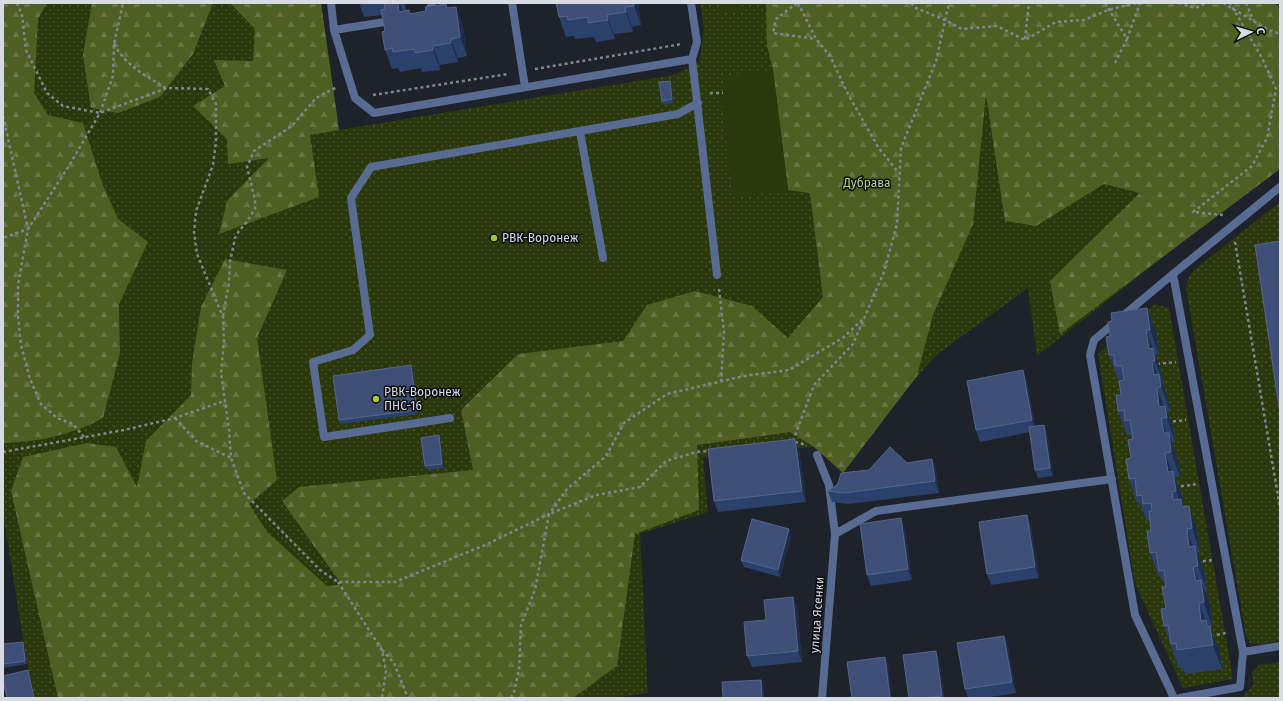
<svg xmlns="http://www.w3.org/2000/svg" width="1283" height="701" font-family="'Fira Sans',sans-serif">
	<style>
		.green { fill: url(#green-dots) }
		.forest { fill: url(#forest-firs) }
		.pitch { fill: #2b380b }
		.lines { fill: none; stroke-linecap: round; stroke-linejoin: round }
		.path { stroke: #82858d; stroke-width: 2.5; stroke-dasharray: 3 3; stroke-linecap: butt }
		.lane { stroke: #586b92; stroke-width: 8 }
		.street { stroke: #586b92; stroke-width: 8 }
		.wall { fill: #2c406c }
		.shaded-wall { fill: #1f2d4d }
		.building { fill: #3e5078; stroke: #566689 }
		.poi-dot { fill: #a0c92c; stroke: #0a0c0f; stroke-width: 1.5 }
		.labels { text-anchor: middle; stroke-width: 3; stroke-linejoin: round; paint-order: stroke }
		.park-label { font-size: 12px; fill: #b9d67f; stroke: #0a0c0f }
		.poi-label { font-size: 12px; fill: #d8dbe1; stroke: #0a0c0f; text-anchor: start }
		.street-label { font-size: 12px; fill: #d8dbe1; stroke: #0a0c0f }
	</style>
	<defs>
		<pattern id="green-dots" width="8" height="8" patternUnits="userSpaceOnUse"><rect width="8" height="8" fill="#2b380b"/><path d="M2 2h.1M6 6h.1" fill="none" stroke="#49542e" stroke-width="1.8" stroke-linecap="round"/></pattern>
		<pattern id="forest-firs" width="22" height="20" patternUnits="userSpaceOnUse"><rect width="22" height="20" fill="#4d5f23"/><path d="M5 1l3.5 6h-7zM16 11l3.5 6h-7z" fill="#667543"/></pattern>
	</defs>
	<rect width="100%" height="100%" fill="#1e222b"/>
	<path class="green" d="M3 3H321L339 130 673 75 699 63 704 28 700 3H1280V165L1037 356 1028 288 935 356 864 438 814 447 703 457 708 512 640 534 648 693 611 698H35L27 664 3 513Z
		M1280 202V641L1258 644 1250 643 1246 636 1186 288 1188 278 1194 270Z
		M1155 304 1169 308 1233 679 1183 688 1135 584 1098 354Z
		M1280 662V698H1242L1254 684 1252 673 1259 665Z"/>
	<path class="forest" d="M3 3H47L38 19 34 93 48 115 83 123 102 183 118 219 148 242 119 304 120 353 103 418C72 435 38 442 3 443Z
		M92 3H213L193 54 160 97 118 113 91 108 83 55Z
		M230 3H321L339 130 310 135 319 197 219 234 227 201 269 158 228 164 227 139 193 106 225 86 214 60 253 61 255 29Z
		M766 3H1275L1280 10V169L1060 334 1050 281 1140 193 1104 184 1036 226 1005 221 986 94 973 224 933 315 917 376 843 473 814 447 790 432 697 445 699 510 635 534 617 666 573 698H58L11 491 23 457 87 443 116 447 137 487 146 441 191 395 192 363 201 307 225 259 287 270 257 338 277 480 249 504 268 533 327 586 342 585 282 501 299 487 473 470 461 410 518 354 623 341 647 305 695 291 752 306 788 338 823 297 810 193 788 190 773 70 767 46Z"/>
	<path class="pitch" d="M720 3H741L742 11 721 14Z
		M773 70 788 190 733 197 721 95 725 92 723 76Z"/>
	<g class="lines">
		<path class="path" d="M17 3 22 15 26 50 47 93 63 106 100 113 167 88 208 89 216 104V141L213 165 196 211 194 232 197 254 223 317 224 342 221 373 229 429 231 458 244 493 320 570 338 582H395L485 545 549 514 567 489 606 456 624 423 667 394 744 376 789 370 844 337 864 318
			M797 3 776 19 773 33 816 39
			M798 3 816 39 830 56 848 94 878 147 898 172
			M911 3 916 8 945 20 962 29 997 26 1025 40 1056 22 1084 20 1108 10 1136 3
			M1105 3 1127 39 1114 65
			M1179 3 1195 8 1206 3
			M1223 3 1269 30 1280 34
			M1246 3 1254 21
			M1025 39 1029 3
			M1127 39 1140 3
			M114 44C126 66 146 76 166 88
			M535 69 682 44
			M710 93H723
			M373 95 508 74
			M3 116 28 229 3 238
			M1223 215 1193 212 1252 166 1267 138 1276 89 1262 58 1230 3
			M1235 242 1280 508
			M719 289 724 332 721 382
			M223 316 229 283 230 262 235 238 239 231 246 223 255 209V200L247 167 254 151 292 126 316 98 337 87
			M1157 364 1176 362
			M175 418 196 441 231 458
			M1167 422 1186 420
			M84 437 73 424 57 418 41 404 30 379 21 345 18 316V285L28 229 67 169 100 113 113 76 114 44 123 3
			M793 441 814 385 853 344 884 272 897 224 901 148 936 61 949 3
			M795 442 807 445
			M3 452 124 430 175 418 224 401
			M1175 487 1198 484
			M1197 562 1212 560
			M338 582 382 650 386 671 382 698
			M1211 636 1226 633
			M382 650 394 663 408 698
			M511 698 514 692 519 670 521 625 535 590 549 514 596 495 640 487 666 461 697 452 711 451"/>
		<path class="lane" d="M331 3 334 30 355 98 374 113 692 59
			M512 3 525 87
			M691 3 697 42 692 59 717 275
			M428 16 432 3
			M334 30 391 21
			M580 132 603 258
			M1173 274 1243 652
			M450 418 324 437 313 362 353 350 370 335 351 198 371 167 678 114 698 103
			M817 455 829 485 835 534 876 511 1112 479
			M1174 698 1135 615 1090 355 1094 340 1173 274 1280 187
			M1180 698 1240 687 1243 652 1280 646"/>
		<path class="street" d="M822 698 835 534"/>
	</g>
	<path class="wall" d="M359 3H405L406 10 411 14 448 8 463 26 467 56 458 58V62L440 65V70L422 72 421 68 400 72 398 68 392 69 385 50V31L382 15 364 17Z
		M556 3H638L641 25 632 27 633 32 614 34 615 39 596 42 594 37 575 39 574 36 566 37 559 17Z
		M670 81 671 85 674 103 663 105 662 101Z
		M1147 308 1156 332 1159 354H1155L1162 373 1164 385H1163L1168 398 1170 411 1167 412 1174 430 1175 442H1172L1177 457 1180 477H1175L1182 496 1184 507 1197 530 1200 552 1197 553 1204 570 1207 590 1205 591 1210 604 1212 626 1210 627 1219 650 1222 669 1186 674 1183 668H1179L1164 626 1166 608 1165 587 1161 577H1159L1150 553 1151 531 1150 523 1149 520H1146L1140 503H1137L1129 479 1132 439 1130 434 1127 435 1118 411 1121 395V381L1120 379 1118 380 1109 355 1110 336 1112 321Z
		M411 365 413 369 418 414 340 424 339 420Z
		M1023 370 1027 382 1035 426 1044 425 1047 433 1053 476 1038 478 1035 470 1030 432 980 442 976 430Z
		M439 435 440 439 444 468 427 470 425 466Z
		M799 450 806 502 718 512 714 501Z
		M932 459 936 470 939 493 848 504 832 502 828 491 907 463Z
		M1027 515 1031 526 1039 578 991 585 987 574Z
		M789 529 791 536 780 577 744 567 741 560Z
		M905 529 912 580 871 586 867 575Z
		M793 597 797 608 802 662 752 667 747 656 766 620Z
		M3 644 24 645 27 664 3 668Z
		M1008 647 1016 693 984 698H968L965 689Z
		M939 658 944 698H909Z"/>
	<path class="shaded-wall" d="M398 3H400L403 12H399Z
		M404 3H405L407 11Z
		M634 3H638L641 25 634 6Z
		M456 7 463 26 467 56 460 37Z
		M625 7 632 27 633 32 626 12Z
		M607 15 614 34 615 39 608 20Z
		M451 39 458 58V62L451 43Z
		M433 46 440 65V70L433 50Z
		M670 81 671 85 674 103 672 99Z
		M1147 308 1156 332 1159 354 1150 330Z
		M1146 330 1162 373 1164 385 1155 361 1149 349Z
		M1152 361 1161 385 1159 374 1168 398 1170 411 1161 387 1154 375Z
		M411 365 413 369 418 414 417 410Z
		M1023 370 1027 382 1036 431 1032 420Z
		M1157 388 1166 412 1159 407Z
		M1165 406 1174 430 1175 442 1167 418Z
		M1161 418 1170 442 1169 433 1177 457 1180 477 1164 433Z
		M1044 425 1047 433 1053 476 1050 468Z
		M439 435 440 439 444 468 442 464Z
		M795 439 799 450 806 502 802 491Z
		M1165 453 1174 477 1168 472Z
		M932 459 936 470 939 493 935 481Z
		M1173 471 1182 496 1183 504 1190 523 1185 515 1176 491Z
		M1189 506 1197 530 1200 552 1192 528Z
		M1027 515 1031 526 1039 578 1035 567Z
		M901 518 905 529 912 580 908 569Z
		M789 529 791 536 780 577 778 570Z
		M1187 529 1195 553 1189 547Z
		M1195 546 1204 570 1207 590 1198 566Z
		M1193 567 1202 591 1201 580 1210 604 1212 626 1196 581Z
		M793 597 797 608 802 662 798 651Z
		M1199 603 1211 635 1210 626 1219 650 1222 669 1213 645 1201 621Z
		M1004 636 1008 647 1016 693 1012 682Z
		M23 642 24 645 27 664 25 661Z
		M936 651 939 658 944 698H943L942 696Z
		M885 657 888 664 892 698H890Z
		M761 680 764 687V698H762Z"/>
	<path class="building" d="M384 3H398L399 12 409 10 410 14 426 11 425 7 446 4 447 8 456 7 460 37 451 39V43L433 46V50L415 53 414 49 393 52 392 48 385 50 382 32 385 31 381 10 385 9Z
		M556 3H634V6L625 7 626 12 607 15 608 20 588 23V17L568 20 567 16 559 17Z
		M670 81 672 99 662 101 659 82Z
		M1280 241V414L1255 245Z
		M1147 308 1150 330H1146L1149 349 1153 348 1155 361H1152L1154 375 1159 374 1161 387 1157 388 1159 407 1165 406 1167 418H1161L1164 433H1169L1171 452 1165 453 1168 472 1173 471 1176 491 1172 492 1173 500 1181 499 1182 507 1189 506 1192 528 1187 529 1189 547 1195 546 1198 566 1193 567 1196 581 1201 580 1204 602 1199 603 1201 621 1206 620 1207 627 1210 626 1213 645 1177 650 1176 643 1171 644 1168 625 1164 626 1161 609 1166 608 1162 587H1166L1164 570 1159 571 1156 552 1150 553 1147 531H1151L1149 511H1152L1151 503 1143 504 1142 495 1137 496 1135 478 1129 479 1126 459 1131 458 1128 440 1133 439 1130 420 1125 421 1124 410 1118 411 1116 395H1121L1119 381 1124 380 1122 366H1115L1114 355H1109L1106 337 1110 336 1108 322 1112 321 1111 313Z
		M411 365 417 410 339 420 333 376Z
		M1023 370 1032 420 976 430 967 381Z
		M1044 425 1050 468 1035 470 1029 427Z
		M439 435 442 464 425 466 421 438Z
		M795 439 802 491 714 501 708 449Z
		M890 447 907 463 932 459 935 481 844 493 828 491 838 484 841 473 869 470Z
		M1027 515 1035 567 987 574 979 522Z
		M901 518 908 569 867 575 860 524Z
		M752 519 789 529 778 570 741 560Z
		M793 597 798 651 747 656 744 622 766 620 764 600Z
		M1004 636 1012 682 965 689 957 643Z
		M23 642 25 661 3 664V644Z
		M936 651 942 696 925 698H909L903 655Z
		M885 657 890 698H852L847 662Z
		M28 670 34 698H7L3 681V676Z
		M761 680 762 698H723L722 682Z"/>
	<g class="poi-dot">
		<circle cx="494" cy="238" r="4"/>
		<circle cx="376" cy="399" r="4"/>
	</g>
	<g class="labels">
		<g class="park-label">
			<text x="867" y="187">Дубрава</text>
		</g>
		<g class="poi-label">
			<text x="502" y="242">РВК-Воронеж</text>
			<text x="384" y="396">РВК-Воронеж<tspan x="384" dy="14">ПНС-16</tspan></text>
		</g>
		<g class="street-label">
			<text transform="translate(817 615) rotate(-86)" y="4">улица Ясенки</text>
		</g>
	</g>
	<rect width="1283" height="701" fill="none" stroke="#d8dbe1" stroke-width="8"/>
	<g transform="translate(1251 32) rotate(85)" stroke="#0a0c0f" stroke-width="3" paint-order="stroke">
	<path d="M0-3L7 15L0 10L-7 15Z" fill="#d8dbe1"/>
	<text y="-6" font-size="11" font-weight="bold" text-anchor="middle" fill="#d8dbe1">С</text>
	</g>
</svg>
